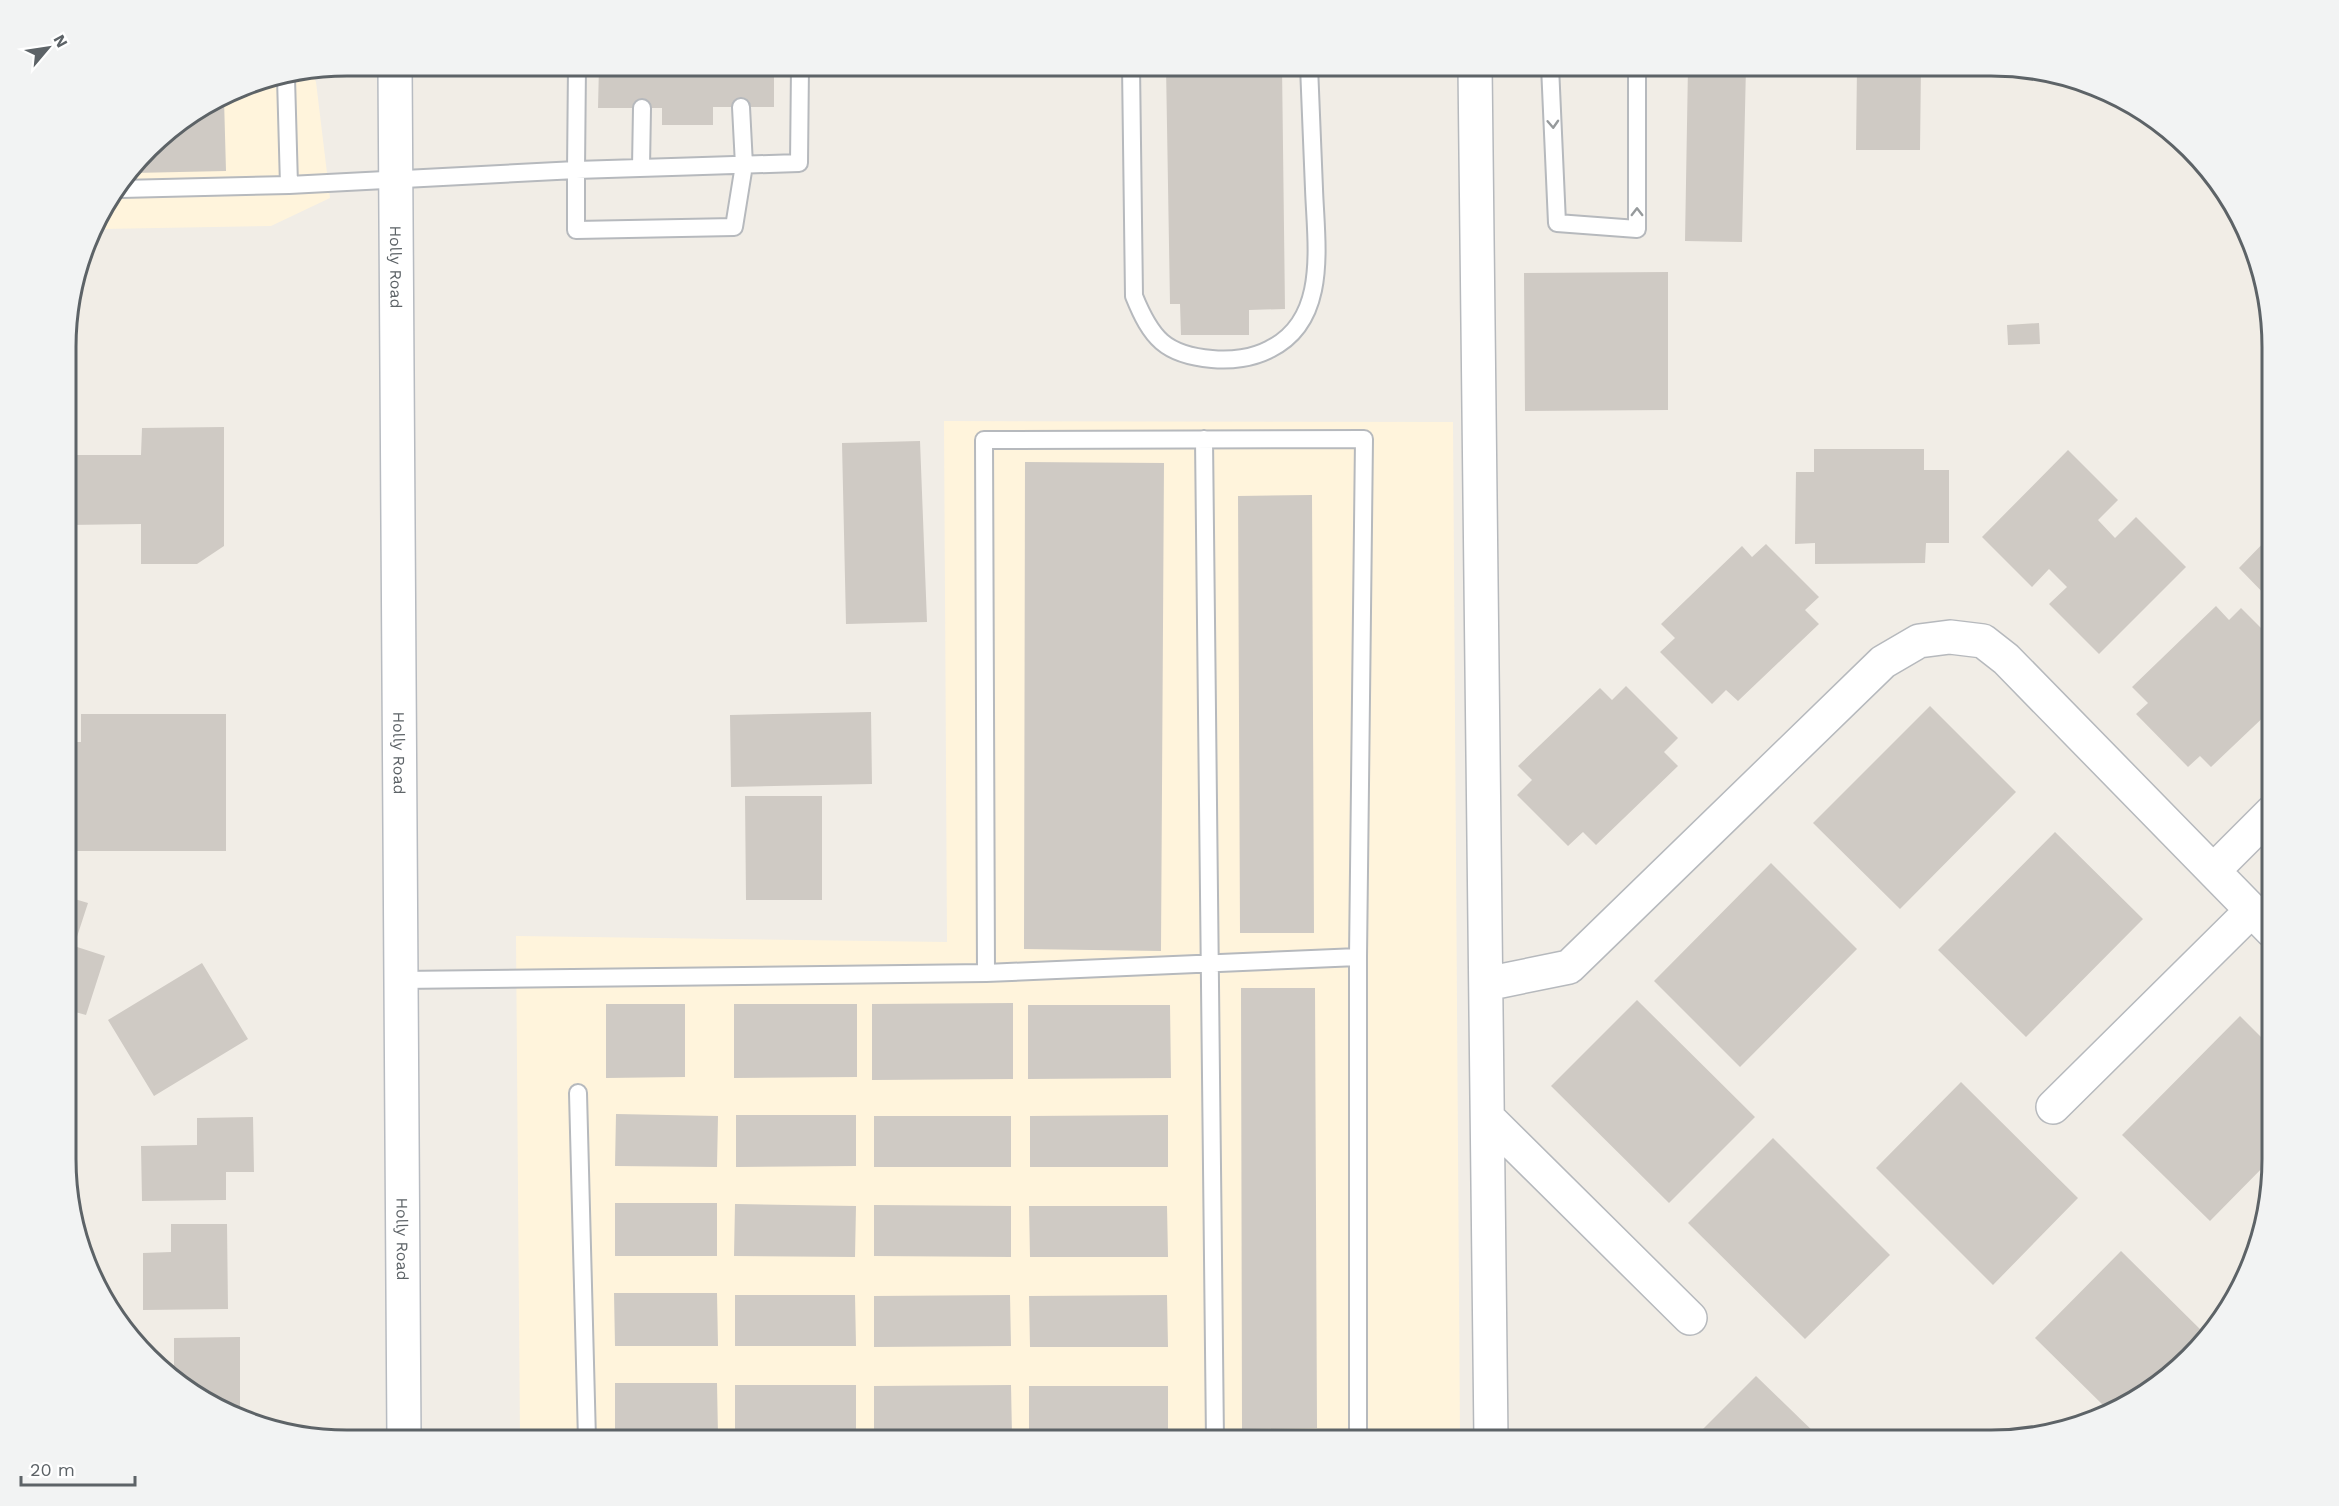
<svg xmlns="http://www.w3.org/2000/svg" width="2339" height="1506" font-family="'Work Sans',sans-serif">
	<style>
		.commercial { fill: #fff4dc }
		.building { fill: #cfcac4 }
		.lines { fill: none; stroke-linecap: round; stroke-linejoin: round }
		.service-casing { stroke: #b6b9bd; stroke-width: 20 }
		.minor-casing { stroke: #b6b9bd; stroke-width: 36 }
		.secondary-casing { stroke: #b7bbc1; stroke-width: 36 }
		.service { stroke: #fff; stroke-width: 16 }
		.minor { stroke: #fff; stroke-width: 33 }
		.secondary { stroke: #fff; stroke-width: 33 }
		.oneway { stroke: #969a9c }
		.labels { text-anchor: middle; stroke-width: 6; stroke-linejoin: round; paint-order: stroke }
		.street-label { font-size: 16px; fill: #5d6367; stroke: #fff }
		.rim { fill: none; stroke: #5d6367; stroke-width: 3 }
	</style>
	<rect width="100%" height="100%" fill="#f1ede6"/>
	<path class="commercial" d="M312 73 316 82 330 198 271 226 101 229 95 224 162 136 240 87Z
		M944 421 1453 422 1460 1440H520L516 936 947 942Z"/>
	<path class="building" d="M599 66H774V107H713V125H662V108H598Z
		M1166 66H1282L1285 309 1249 310V335H1181L1180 304H1170Z
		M1688 66H1746L1742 242 1685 241Z
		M1857 66H1921L1920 150H1856Z
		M221 99H224L226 171 133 173 162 136Z
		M1668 272V410L1525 411 1524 273Z
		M2039 323 2040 344 2008 345 2007 325Z
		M224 427V546L197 564H141V524L68 525V455H141L142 428Z
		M920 441 927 622 846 624 842 443Z
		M1814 449H1924V470H1949V543H1926L1925 563 1815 564V543L1795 544 1796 472H1814Z
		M2068 450 2118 500 2098 520 2115 538 2136 517 2186 567 2099 654 2049 604 2067 587 2049 569 2032 587 1982 537Z
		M1025 462 1164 463 1161 951 1024 949Z
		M1312 495 1314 933H1240L1238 496Z
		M2272 534V602L2239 568Z
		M1766 544 1819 597 1805 610 1819 624 1738 701 1726 690 1712 704 1660 652 1675 638 1661 624 1742 546 1752 557Z
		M2216 606 2229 620 2241 608 2272 639V709L2211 767 2200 756 2188 767 2136 714 2148 703 2132 687Z
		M1626 686 1678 738 1664 752 1678 766 1596 845 1583 832 1568 846 1517 795 1532 780 1518 766 1600 688 1612 700Z
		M1930 706 2016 792 1900 909 1813 823Z
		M871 712 872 784 731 787 730 715Z
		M81 714H226V851H68V742H81Z
		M745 796H822V900H746Z
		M2055 832 2143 919 2026 1037 1938 950Z
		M1771 863 1857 949 1740 1067 1654 981Z
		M68 897 88 903 74 946 105 956 86 1015 68 1010Z
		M202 963 248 1039 154 1096 108 1020Z
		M1241 988H1315L1317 1428 1242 1429Z
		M1637 1000 1755 1117 1669 1203 1551 1086Z
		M1013 1003V1079L872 1080V1004Z
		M606 1004H685V1077L606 1078Z
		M734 1004H857V1077L734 1078Z
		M1028 1005H1170L1171 1078 1028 1079Z
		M2240 1016 2272 1048V1158L2210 1221 2122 1135Z
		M1961 1082 2078 1198 1993 1285 1876 1168Z
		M616 1114 718 1116 717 1167 615 1166Z
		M736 1115H856V1166L736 1167Z
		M1168 1115V1167H1030V1116Z
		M874 1116H1011V1167H874Z
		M253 1117 254 1172H226V1200L142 1201 141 1146 197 1145V1118Z
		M1773 1138 1890 1255 1805 1339 1688 1223Z
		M615 1203H717V1256H615Z
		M735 1204 856 1206 855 1257 734 1256Z
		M874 1205 1011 1206V1257L874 1256Z
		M1029 1206H1167L1168 1257H1030Z
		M171 1224H227L228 1309 143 1310V1253L171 1252Z
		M2121 1251 2205 1334 2132 1403 2108 1410 2035 1338Z
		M614 1293H717L718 1346H615Z
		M735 1295H855L856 1346H735Z
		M1010 1295 1011 1346 874 1347V1296Z
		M1167 1295 1168 1347H1030L1029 1296Z
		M240 1337V1417L191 1393 164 1365H174V1338Z
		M1756 1376 1821 1439 1692 1440Z
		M615 1383H717L718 1436H615Z
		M735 1385H856V1435L735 1436Z
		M1011 1385 1012 1436 874 1437V1386Z
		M1029 1386H1168V1437H1029Z"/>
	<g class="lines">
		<g class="service-casing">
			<path id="service" d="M1131 66 1134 296C1151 338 1165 355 1212 359 1231 361 1253 358 1270 349 1329 320 1316 245 1314 189 1312 148 1311 107 1309 66
				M1550 66 1557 223 1637 229V66
				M286 78 289 185
				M741 107 744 165 734 227 576 230V170C650 167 725 166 799 163L800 66
				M641 167 642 108
				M121 189 289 185 576 170 577 66
				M1204 439 1215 1440
				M986 973 1358 957
				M400 980 986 973 984 440 1364 439 1358 957V1440
				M578 1093 587 1440"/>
		</g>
		<g class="minor-casing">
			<path id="minor" d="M1475 66 1491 1440
				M2214 870 2272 812
				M1486 984 1569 967 1883 662 1919 641 1950 637 1983 641 2006 659 2272 931
				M2053 1107 2252 910
				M1488 1118 1690 1318"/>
		</g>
		<g class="secondary-casing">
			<g id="secondary">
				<path id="s1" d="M395 66 404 1440"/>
			</g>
		</g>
		<use href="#service" class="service"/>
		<use href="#minor" class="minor"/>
		<use href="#secondary" class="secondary"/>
	</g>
	<defs><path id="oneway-chevron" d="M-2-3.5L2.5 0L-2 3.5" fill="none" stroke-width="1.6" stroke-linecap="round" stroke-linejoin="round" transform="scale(1.5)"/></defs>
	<g class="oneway">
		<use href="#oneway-chevron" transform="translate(1553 124) rotate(87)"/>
		<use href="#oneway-chevron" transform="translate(1637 212) rotate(-90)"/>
	</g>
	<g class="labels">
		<g class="street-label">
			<text dy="6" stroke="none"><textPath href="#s1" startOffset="201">Holly Road</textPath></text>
			<text dy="6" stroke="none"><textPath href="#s1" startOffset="687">Holly Road</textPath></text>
			<text dy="6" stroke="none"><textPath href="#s1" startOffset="1173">Holly Road</textPath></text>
		</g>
	</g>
	<path d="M0 0H2339V1506H0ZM347 76H1991A271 271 0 0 1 2262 347V1159A271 271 0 0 1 1991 1430H347A271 271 0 0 1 76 1159V347A271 271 0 0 1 347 76Z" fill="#f2f3f3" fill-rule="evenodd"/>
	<path class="rim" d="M347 76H1991A271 271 0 0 1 2262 347V1159A271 271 0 0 1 1991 1430H347A271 271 0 0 1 76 1159V347A271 271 0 0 1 347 76Z"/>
	<g transform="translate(48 48) rotate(61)" stroke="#ffffff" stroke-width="4.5" paint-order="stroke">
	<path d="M0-4.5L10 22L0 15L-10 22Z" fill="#5d6367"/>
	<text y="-9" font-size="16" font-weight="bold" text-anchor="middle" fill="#5d6367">N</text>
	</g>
	<path d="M21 1476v9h114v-9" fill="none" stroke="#5d6367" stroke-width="3"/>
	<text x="30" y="1476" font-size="18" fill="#5d6367" stroke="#ffffff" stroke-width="4.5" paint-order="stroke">20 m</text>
</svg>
